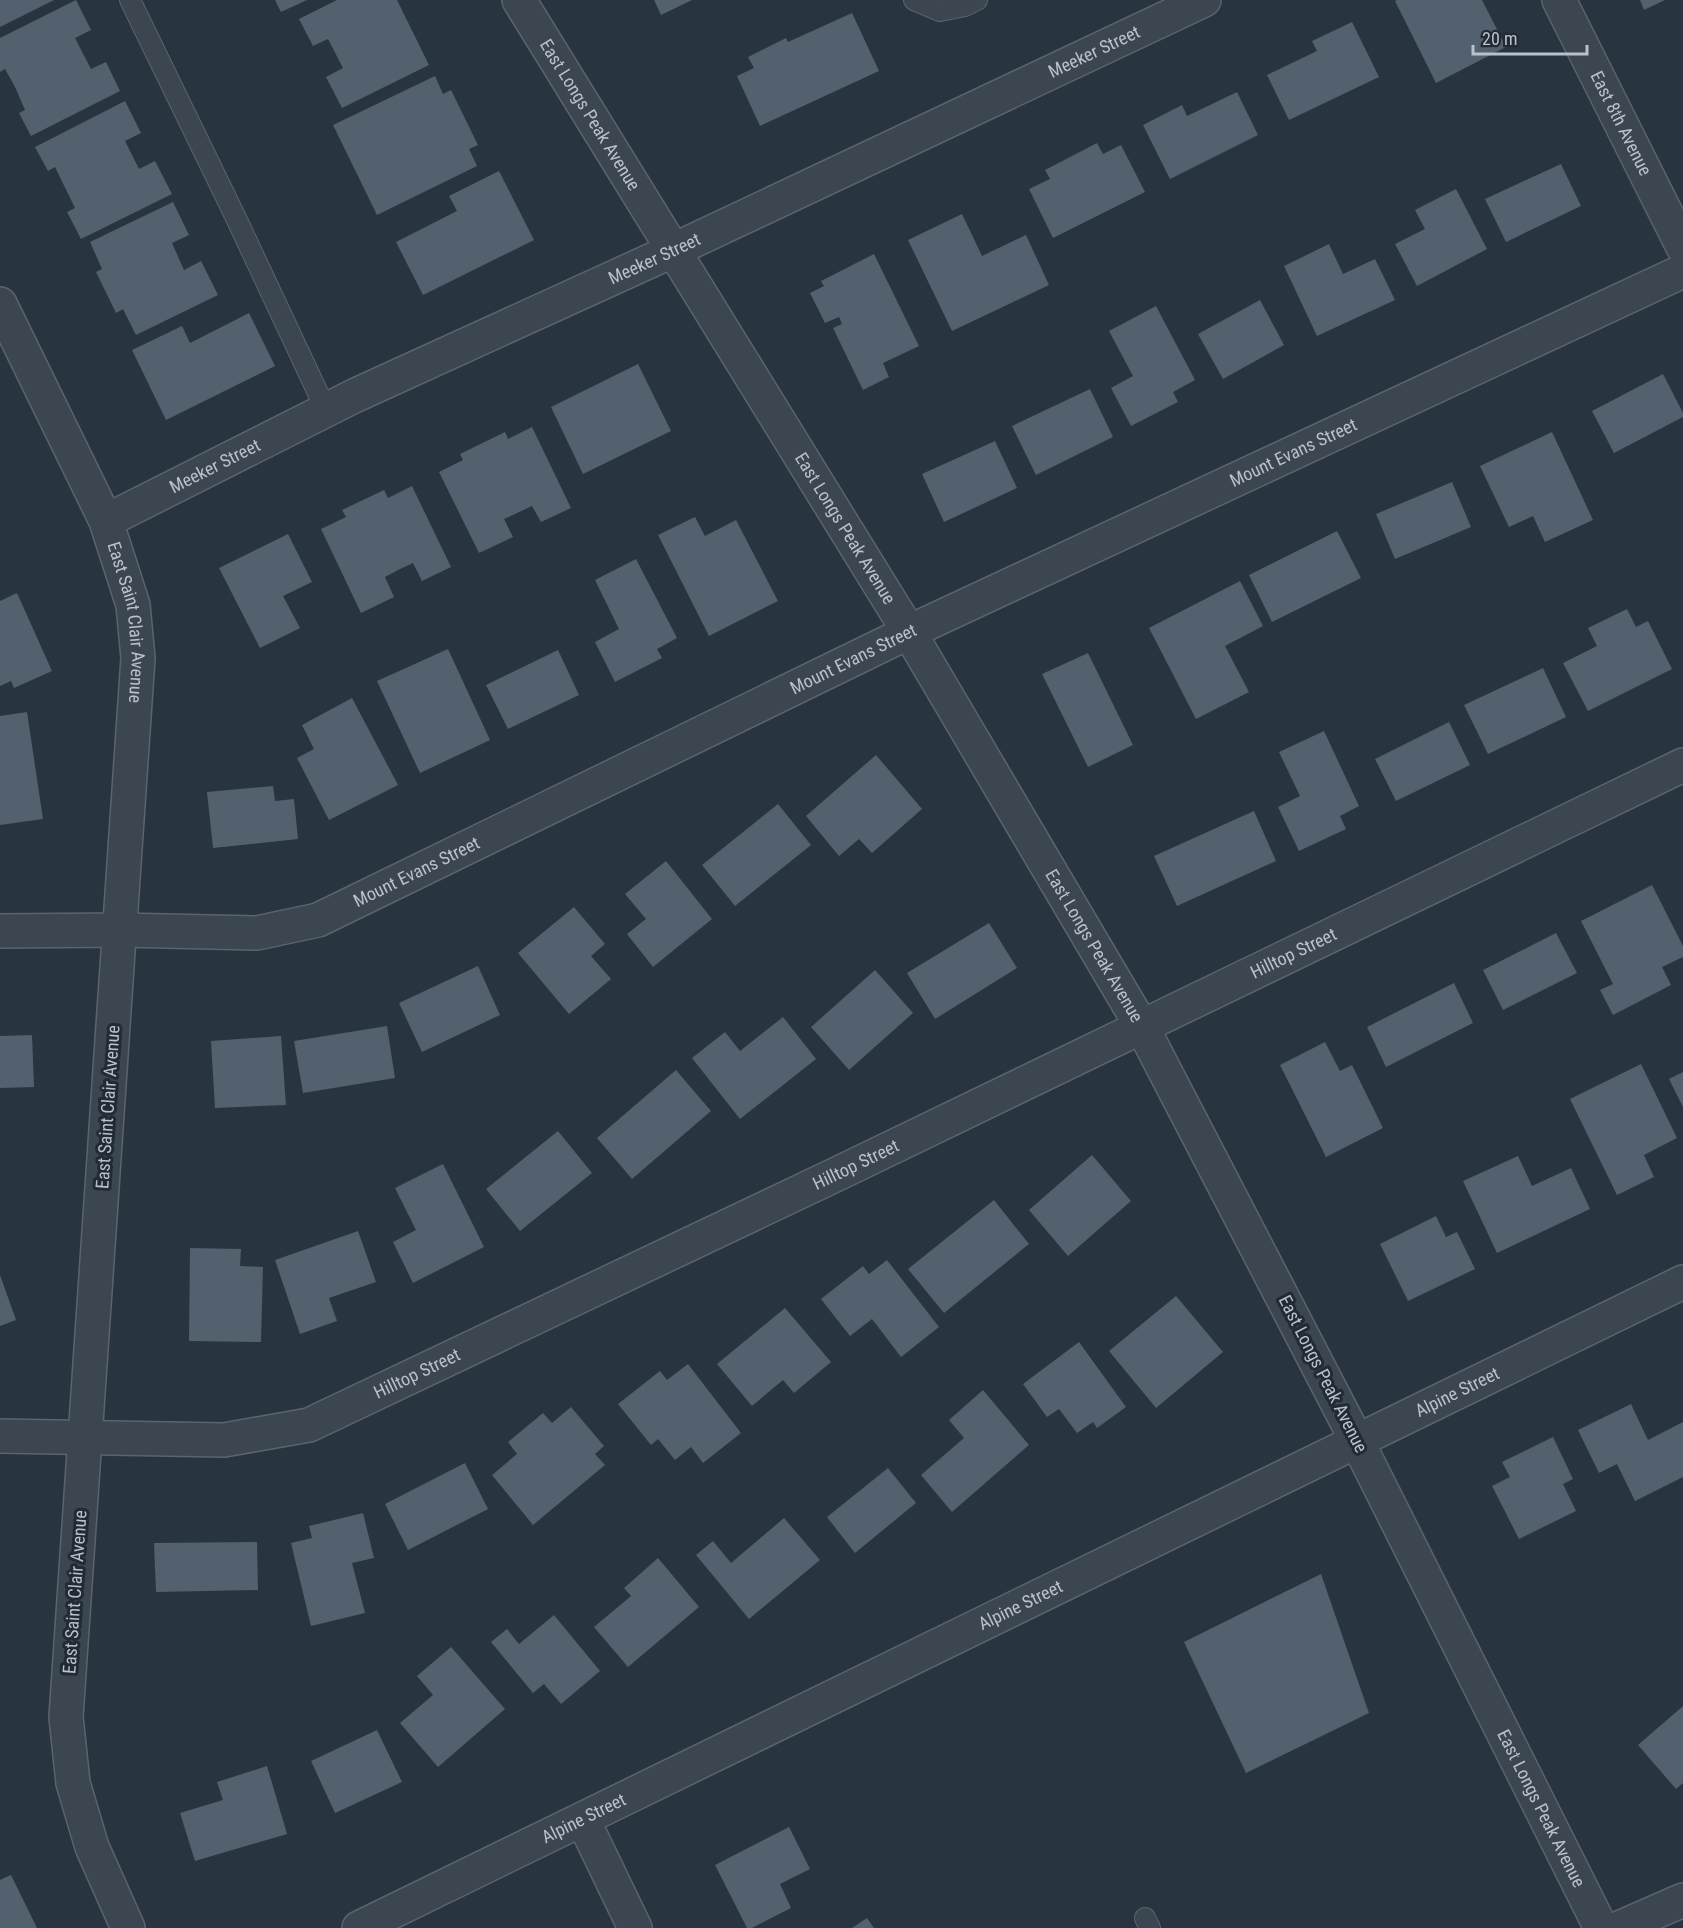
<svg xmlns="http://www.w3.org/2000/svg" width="1683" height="1928" font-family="'Roboto Condensed',sans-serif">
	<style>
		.building { fill: #53606e }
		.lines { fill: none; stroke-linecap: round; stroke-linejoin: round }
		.service-casing { stroke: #5a646e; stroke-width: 22 }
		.minor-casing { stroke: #5a646e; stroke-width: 36 }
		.tertiary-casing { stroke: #5a646e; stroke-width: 36 }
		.service { stroke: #3c4650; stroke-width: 20 }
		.minor { stroke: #3c4650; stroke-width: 33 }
		.tertiary { stroke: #3c4650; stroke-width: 33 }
		.labels { text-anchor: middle; stroke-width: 6; stroke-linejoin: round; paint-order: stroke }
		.street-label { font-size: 18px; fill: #b9c1cb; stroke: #212b36 }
	</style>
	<rect width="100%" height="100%" fill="#283540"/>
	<path class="building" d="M0 0H54L0 27Z
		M76 0 91 30 75 38 91 69 106 62 120 91 31 136 19 113 25 110 15 87 5 69 0 72V38Z
		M275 0H307L281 12Z
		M337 0H397L429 65 342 108 326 77 343 68 328 39 313 46 299 19Z
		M654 0H692L661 15Z
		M1397 0H1482L1506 47 1436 83 1395 1Z
		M1640 0H1665L1644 10Z
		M852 13 879 71 760 126 737 76 754 68 748 57 786 38 788 42Z
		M1352 22 1379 77 1289 120 1267 75 1317 51 1312 41Z
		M435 76 443 94 451 90 478 145 469 149 477 166 377 215 333 125Z
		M1237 92 1258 135 1170 179 1143 125 1182 105 1187 116Z
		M125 101 141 133 125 141 139 169 155 161 172 194 81 239 67 212 75 208 55 167 48 171 35 147Z
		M1097 143 1103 154 1121 145 1145 192 1053 238 1029 189 1050 179 1045 170Z
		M1561 164 1581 206 1506 242 1485 199Z
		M499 171 534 240 423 295 396 242 457 211 449 196Z
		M1456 189 1487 249 1417 286 1395 244 1425 229 1415 210Z
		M173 202 189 235 172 243 184 270 201 261 218 295 136 335 123 309 116 313 96 272 102 269 90 242Z
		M962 214 982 256 1026 235 1049 285 952 331 908 240Z
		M1329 244 1343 274 1375 259 1395 300 1317 336 1284 266Z
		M874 254 919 346 883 363 889 377 863 390 833 328 842 324 839 317 825 323 810 293 824 286 821 281Z
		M1260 300 1284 345 1223 379 1198 334Z
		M1156 306 1195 380 1173 392 1178 402 1131 426 1111 388 1133 376 1109 331Z
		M249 313 275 366 166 420 132 350 182 326 190 343Z
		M638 364 671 431 583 474 551 407Z
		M1663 374 1683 413V417L1614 453 1592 411Z
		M1090 389 1113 437 1036 475 1012 426Z
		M532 427 571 508 541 522 532 506 504 519 513 537 479 553 439 472 463 460 460 454 505 432 508 439Z
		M1552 432 1593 520 1545 542 1533 516 1509 527 1480 466Z
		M995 441 1017 488 944 522 922 474Z
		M1452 482 1471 527 1395 559 1376 514Z
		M412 486 451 567 422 581 413 563 398 570 385 577 394 597 361 613 321 529 346 517 342 510 384 490 388 498Z
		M695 517 705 536 736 520 778 601 709 636 658 535Z
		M1337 531 1361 578 1272 622 1249 575Z
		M288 534 312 582 283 596 300 628 260 648 219 568Z
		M636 559 677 638 657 649 662 658 615 682 595 642 619 629 595 580Z
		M1240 581 1263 626 1225 646 1249 692 1196 719 1149 628Z
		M17 593 52 671 14 688 11 681 0 686V601Z
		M1627 609 1636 627 1648 621 1672 669 1588 711 1563 663 1597 646 1588 628Z
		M448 649 490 740 420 773 377 681Z
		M558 650 579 695 508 729 486 685Z
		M1088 653 1133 745 1088 767 1042 674Z
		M1543 668 1566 717 1488 754 1464 705Z
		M352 698 398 785 329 820 297 758 314 749 302 725Z
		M27 712 43 819 0 825V716Z
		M1449 722 1470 765 1396 801 1375 759Z
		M1324 731 1359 806 1340 816 1346 829 1299 851 1278 807 1300 796 1279 752Z
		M876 755 922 809 872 853 859 839 839 856 806 816Z
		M273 786 275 801 294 799 298 839 213 848 207 792Z
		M778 804 811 845 735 906 702 865Z
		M1254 811 1276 861 1177 906 1154 856Z
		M666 861 712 919 653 967 627 934 646 919 625 894Z
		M1652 885 1683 946V957L1662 967 1671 985 1613 1015 1600 990 1613 984 1581 921Z
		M574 907 605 944 591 956 611 979 569 1014 518 953Z
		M989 923 1017 968 935 1019 907 973Z
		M1556 933 1577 973 1503 1010 1483 970Z
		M478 966 500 1015 422 1052 399 1003Z
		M875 970 913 1013 849 1070 811 1027Z
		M1454 983 1473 1023 1386 1067 1367 1027Z
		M783 1017 816 1059 740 1119 692 1058 725 1032 740 1051Z
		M387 1026 395 1078 303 1093 294 1041Z
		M32 1035 34 1087 0 1088V1036Z
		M281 1036 286 1105 215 1108 211 1041Z
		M1325 1042 1340 1071 1352 1065 1383 1128 1326 1157 1280 1065Z
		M1641 1064 1677 1138 1644 1155 1654 1177 1617 1195 1570 1099Z
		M676 1070 711 1111 632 1179 597 1138Z
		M1683 1072V1107L1669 1079Z
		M558 1131 592 1173 520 1231 486 1189Z
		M1092 1155 1131 1201 1068 1256 1029 1210Z
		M1518 1156 1532 1186 1571 1168 1590 1209 1497 1253 1463 1181Z
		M443 1164 484 1247 413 1283 393 1242 416 1230 395 1188Z
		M994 1200 1029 1244 944 1313 908 1269Z
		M1436 1216 1446 1237 1457 1232 1475 1269 1408 1301 1380 1244Z
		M358 1231 376 1282 329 1298 337 1321 300 1334 275 1260Z
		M190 1248 241 1249 240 1266 263 1267 261 1342 189 1341Z
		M887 1260 939 1327 901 1357 872 1319 850 1336 821 1299 863 1266 869 1274Z
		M0 1275 16 1320 0 1326Z
		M1176 1296 1223 1352 1156 1408 1109 1351Z
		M785 1308 831 1362 794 1393 783 1380 752 1406 717 1364Z
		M1079 1342 1126 1407 1097 1428 1093 1422 1077 1433 1059 1409 1047 1417 1023 1384Z
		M688 1364 741 1433 703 1463 691 1447 675 1460 658 1439 651 1445 618 1404 660 1371 667 1380Z
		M983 1390 1029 1445 952 1512 921 1475 964 1438 949 1420Z
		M1631 1404 1648 1440 1683 1422V1477L1635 1501 1617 1464 1599 1473 1578 1430Z
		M571 1407 604 1446 595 1454 605 1465 533 1525 492 1475 517 1454 508 1442 543 1413 552 1423Z
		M1553 1437 1573 1479 1563 1484 1576 1511 1519 1539 1492 1486 1510 1477 1502 1462Z
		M465 1463 488 1509 408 1550 385 1504Z
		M888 1468 916 1503 855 1553 827 1517Z
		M363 1513 374 1558 352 1563 365 1613 311 1626 291 1543 312 1538 309 1526Z
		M784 1518 820 1560 749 1619 696 1555 713 1541 731 1563Z
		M257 1542 258 1590 156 1592 154 1543Z
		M658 1558 699 1607 628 1667 594 1627 631 1596 624 1588Z
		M1321 1574 1369 1713 1246 1773 1184 1642Z
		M554 1615 600 1671 561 1704 544 1684 533 1693 491 1642 507 1629 519 1644Z
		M451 1647 505 1709 438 1767 400 1723 433 1695 417 1676Z
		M1683 1706V1783L1676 1789 1638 1745Z
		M377 1730 402 1782 335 1813 311 1761Z
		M267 1766 287 1834 195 1861 180 1813 223 1800 217 1782Z
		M789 1827 810 1869 780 1884 791 1908 752 1928H747L715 1865Z
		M11 1875 37 1928H0V1880Z
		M867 1918 874 1928H852Z"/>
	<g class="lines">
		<g class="service-casing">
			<path id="service" d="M130 0 236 218 326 410
				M914 0 940 11 965 6 977 0
				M1145 1918 1150 1928"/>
		</g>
		<g class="minor-casing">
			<g id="minor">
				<path id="s1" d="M1559 0 1683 247"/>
				<path id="s2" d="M0 304 106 521 133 605 138 658 66 1717 73 1783 92 1847 128 1928"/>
				<path id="s3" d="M106 521 354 396 674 250 1204 0"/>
				<path id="s4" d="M0 931 120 930 257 933 318 920 909 632 1683 271"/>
				<path id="s5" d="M0 1436 224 1440 309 1425 837 1174 1683 765"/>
				<path id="s6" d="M1357 1441 1601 1928"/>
				<path d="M583 1820 635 1928"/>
				<path d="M1619 1928 1683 1900"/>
			</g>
		</g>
		<g class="tertiary-casing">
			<g id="tertiary">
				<path id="s7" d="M519 0 909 632 1142 1027 1357 1441"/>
				<path id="s8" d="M359 1928 1683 1282"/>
			</g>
		</g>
		<use href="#service" class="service"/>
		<use href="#minor" class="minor"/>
		<use href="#tertiary" class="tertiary"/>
	</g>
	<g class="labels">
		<g class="street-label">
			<text dy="6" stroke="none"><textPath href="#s3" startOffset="1094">Meeker Street</textPath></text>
			<text dy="6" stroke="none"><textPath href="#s7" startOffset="135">East Longs Peak Avenue</textPath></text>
			<text dy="6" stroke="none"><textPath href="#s1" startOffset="138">East 8th Avenue</textPath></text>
			<text dy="6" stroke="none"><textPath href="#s3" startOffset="608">Meeker Street</textPath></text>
			<text dy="6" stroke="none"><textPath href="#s4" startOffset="1401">Mount Evans Street</textPath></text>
			<text dy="6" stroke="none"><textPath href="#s3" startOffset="122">Meeker Street</textPath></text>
			<text dy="6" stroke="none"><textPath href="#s7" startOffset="621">East Longs Peak Avenue</textPath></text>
			<text dy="6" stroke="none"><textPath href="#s2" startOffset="346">East Saint Clair Avenue</textPath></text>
			<text dy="6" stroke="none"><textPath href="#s4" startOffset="915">Mount Evans Street</textPath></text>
			<text dy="6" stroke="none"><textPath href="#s4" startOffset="429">Mount Evans Street</textPath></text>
			<text dy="6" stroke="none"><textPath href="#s7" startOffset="1107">East Longs Peak Avenue</textPath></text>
			<text dy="6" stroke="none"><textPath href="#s5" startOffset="1402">Hilltop Street</textPath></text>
			<text transform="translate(108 1107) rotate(-86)" y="6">East Saint Clair Avenue</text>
			<text dy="6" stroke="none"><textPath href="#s5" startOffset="916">Hilltop Street</textPath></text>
			<text dy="6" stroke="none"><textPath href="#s5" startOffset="430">Hilltop Street</textPath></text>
			<text transform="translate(1323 1374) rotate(63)" y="6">East Longs Peak Avenue</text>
			<text dy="6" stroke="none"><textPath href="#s8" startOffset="1222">Alpine Street</textPath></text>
			<text transform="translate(75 1592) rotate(-86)" y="6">East Saint Clair Avenue</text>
			<text dy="6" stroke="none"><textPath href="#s8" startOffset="736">Alpine Street</textPath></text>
			<text dy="6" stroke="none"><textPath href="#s6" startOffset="411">East Longs Peak Avenue</textPath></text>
			<text dy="6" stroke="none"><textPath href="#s8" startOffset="250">Alpine Street</textPath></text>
		</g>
	</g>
	<path d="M1473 45v9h114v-9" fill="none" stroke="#b9c1cb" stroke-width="3"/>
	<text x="1482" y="45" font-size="18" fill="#b9c1cb" stroke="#212b36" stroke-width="4.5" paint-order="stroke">20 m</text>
</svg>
